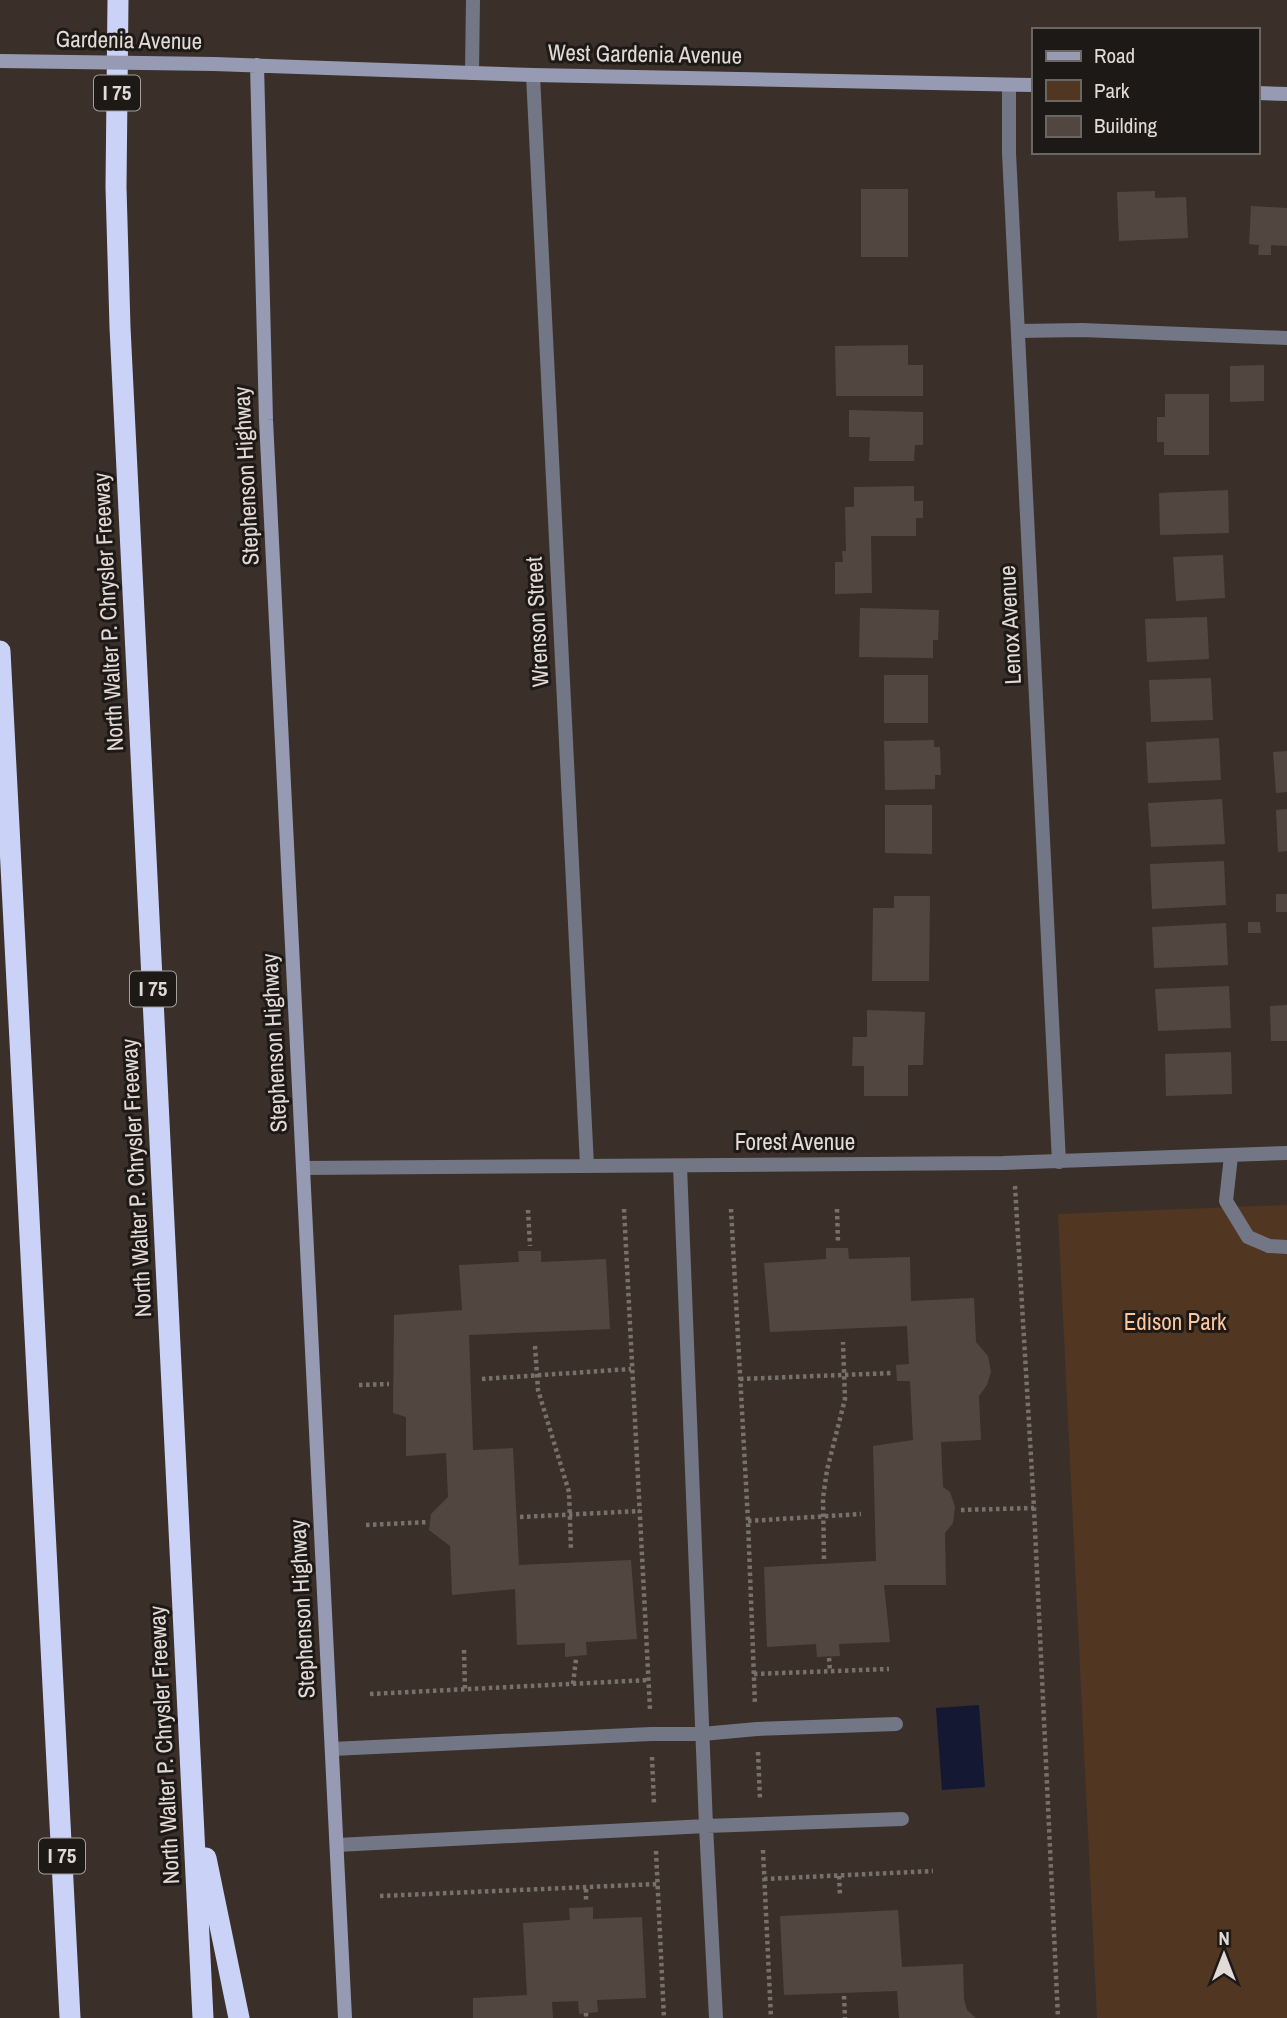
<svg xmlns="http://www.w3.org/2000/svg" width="1287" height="2018" font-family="'Archivo Narrow',sans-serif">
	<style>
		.green { fill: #513622 }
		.water { fill: #151833 }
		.building { fill: #524740 }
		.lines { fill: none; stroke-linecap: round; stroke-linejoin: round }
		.path { stroke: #78706a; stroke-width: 4.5; stroke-dasharray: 3.5 3.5; stroke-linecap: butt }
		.lane { stroke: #737684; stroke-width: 14 }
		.street { stroke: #737684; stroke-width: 14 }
		.secondary { stroke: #969bb3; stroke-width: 14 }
		.highway { stroke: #cbd2f7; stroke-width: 21 }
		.secondary-bridge { stroke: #969bb3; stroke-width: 14 }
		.labels { text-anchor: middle; stroke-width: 6; stroke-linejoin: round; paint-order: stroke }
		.shield { fill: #1d1916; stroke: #a6a09c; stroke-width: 2 }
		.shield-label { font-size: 21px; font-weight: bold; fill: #e1dad6 }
		.street-label { font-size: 23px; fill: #e1dad6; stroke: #1d1916 }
		.park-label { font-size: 23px; fill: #fcc69e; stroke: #1d1916 }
	</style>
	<rect width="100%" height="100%" fill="#3a3029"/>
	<path class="green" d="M1287 1205V2018H1097L1058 1214Z"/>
	<path class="water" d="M979 1705 985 1787 942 1790 936 1708Z"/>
	<path class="building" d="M861 189H908V257H861Z
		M1155 191V198L1186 197 1188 238 1119 241 1117 192Z
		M1251 206 1287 208V246L1271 245V255H1258L1259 245 1249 244Z
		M908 345V365H923V396H836L835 346Z
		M1264 365V401L1230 402V366Z
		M1165 394H1209V455H1164V442H1157V417H1165Z
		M849 410 923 412V445H915L914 461H869L870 437H849Z
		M914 486V501H923V518H916V536H871L872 593 835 594V562H843L842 551H846L845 507H854V487Z
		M1228 490 1229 533 1160 535 1159 493Z
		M1223 555 1225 598 1176 601 1173 557Z
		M860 608 939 610 938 640H933V658L859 657Z
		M1207 617 1209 659 1147 662 1145 619Z
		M884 675H928V723H884Z
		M1211 678 1213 720 1151 722 1149 680Z
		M1219 738 1221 780 1148 783 1146 742Z
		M934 740V747H940L941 775H935V789L885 790 884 741Z
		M1287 751V792L1276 793 1273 752Z
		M1222 799 1225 844 1151 847 1148 803Z
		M885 805H932V854L885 853Z
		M1287 809V851L1278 852 1276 810Z
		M1224 861 1226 905 1152 909 1150 864Z
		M1276 894H1287V912H1276Z
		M894 896H930L929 981H872L873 908H894Z
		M1248 922H1260L1261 933H1248Z
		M1226 923 1228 965 1154 968 1152 927Z
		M1229 986 1231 1028 1158 1031 1155 989Z
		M1287 1005V1041H1271L1270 1006Z
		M867 1010 925 1012 923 1065H908V1096H864V1066H852L853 1037H867Z
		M1231 1052 1232 1094 1166 1096 1165 1054Z
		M826 1248H848L849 1259 910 1257 911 1301 974 1298 976 1342 988 1356 991 1372 987 1385 979 1396 981 1440 941 1442 943 1487 950 1492 955 1507 953 1523 945 1533 946 1585H884L890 1642 839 1644 840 1656 817 1657 816 1644 767 1647 764 1567 876 1561 873 1446 913 1440 910 1381H897L896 1365 909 1364 907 1326 770 1332 764 1263 826 1259Z
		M518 1251H541V1262L606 1259 610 1329 469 1335 473 1450 513 1448 519 1565 631 1560 637 1639 586 1642 587 1655 565 1657V1643L517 1645 515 1589 452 1595 450 1546 429 1530 431 1514 448 1497 446 1453 406 1456V1417L393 1413 394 1315 462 1310 459 1265 519 1262Z
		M593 1907V1919L642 1917 646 1998 597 2000 598 2012 579 2014 578 2001 552 2002 553 2018H473V1998L527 1995 523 1923 570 1920 569 1908Z
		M898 1910 902 1967 963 1964 964 1999 967 2010 976 2018H899L897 1991 784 1995 780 1916Z"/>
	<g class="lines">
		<path class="path" d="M1015 1186 1034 1508 1058 2018
			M624 1209 650 1709
			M731 1209 748 1521 755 1705
			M837 1209 838 1243
			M528 1210 530 1246
			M535 1346 538 1390 569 1492 571 1550
			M482 1379 631 1369
			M740 1379 893 1373
			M359 1385 389 1384
			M961 1510 1034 1508
			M520 1517 640 1511
			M748 1521 861 1514
			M366 1525 429 1522
			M824 1559 823 1498 827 1470 845 1399 843 1342
			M464 1650 465 1690
			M829 1658 830 1671
			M754 1674 889 1669
			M573 1684 576 1659
			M370 1694 649 1680
			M758 1752 760 1799
			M652 1757 654 1804
			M763 1850 771 2018
			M656 1851 664 2018
			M839 1876 840 1895
			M764 1879 933 1871
			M586 1889V1901
			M380 1896 657 1884
			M844 1996 845 2018
			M586 2013V2018"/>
		<path class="lane" d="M472 73 473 0
			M1018 331 1082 330 1287 338
			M1231 1156 1226 1201 1248 1237 1269 1246 1287 1247
			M680 1166 706 1826 716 2018
			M332 1749 651 1734H702L757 1729 896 1724
			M337 1845 706 1826 902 1819"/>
		<path class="street" d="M533 75 587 1166
			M1009 85V153L1059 1162
			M303 1168 1003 1163 1287 1153"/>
		<path class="secondary" d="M214 64 533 75 1033 85
			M257 65 266 420 345 2018
			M1257 93 1287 94"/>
		<path class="highway" d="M118 0 116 187 120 327 203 2018
			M0 651 70 2018
			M206 1858 239 2018"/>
		<path class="secondary-bridge" d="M0 61 214 64"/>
	</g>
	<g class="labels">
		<g class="shield">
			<rect x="94" y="75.5" width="46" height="35" rx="5"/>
			<rect x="130" y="971.5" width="46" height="35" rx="5"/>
			<rect x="39" y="1838.5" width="46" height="35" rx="5"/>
		</g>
		<g class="shield-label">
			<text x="117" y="100">I 75</text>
			<text x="153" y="996">I 75</text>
			<text x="62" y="1863">I 75</text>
		</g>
		<g class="street-label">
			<text transform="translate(129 40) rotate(1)" y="8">Gardenia Avenue</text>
			<text transform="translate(645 54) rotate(1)" y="8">West Gardenia Avenue</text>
			<text transform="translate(246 476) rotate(-93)" y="8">Stephenson Highway</text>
			<text transform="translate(108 612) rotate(-93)" y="8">North Walter P. Chrysler Freeway</text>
			<text transform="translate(537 622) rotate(-93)" y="8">Wrenson Street</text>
			<text transform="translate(1010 625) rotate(-93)" y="8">Lenox Avenue</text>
			<text transform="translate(274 1043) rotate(-93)" y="8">Stephenson Highway</text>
			<text x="795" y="1150">Forest Avenue</text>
			<text transform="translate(136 1178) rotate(-93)" y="8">North Walter P. Chrysler Freeway</text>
			<text transform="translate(302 1609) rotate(-93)" y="8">Stephenson Highway</text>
			<text transform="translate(164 1745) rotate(-93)" y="8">North Walter P. Chrysler Freeway</text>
		</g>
		<g class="park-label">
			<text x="1175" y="1330">Edison Park</text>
		</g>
	</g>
	<rect x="1032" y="28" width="228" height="126" fill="#1d1916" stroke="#6b6663" stroke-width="2"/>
	<rect x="1046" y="51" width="35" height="10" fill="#969bb3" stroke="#6b6663" stroke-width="2"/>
	<text x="1094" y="63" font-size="21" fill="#e1dad6">Road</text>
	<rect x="1046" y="80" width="35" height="21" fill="#513622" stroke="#6b6663" stroke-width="2"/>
	<text x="1094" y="98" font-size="21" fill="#e1dad6">Park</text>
	<rect x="1046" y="116" width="35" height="21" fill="#524740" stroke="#6b6663" stroke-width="2"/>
	<text x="1094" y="133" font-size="21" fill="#e1dad6">Building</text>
	<g transform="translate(1224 1955)" stroke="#1d1916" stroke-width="5" paint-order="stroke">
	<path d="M0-5L12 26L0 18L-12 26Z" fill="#e1dad6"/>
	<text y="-10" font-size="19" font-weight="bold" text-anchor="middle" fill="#e1dad6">N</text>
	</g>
</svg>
